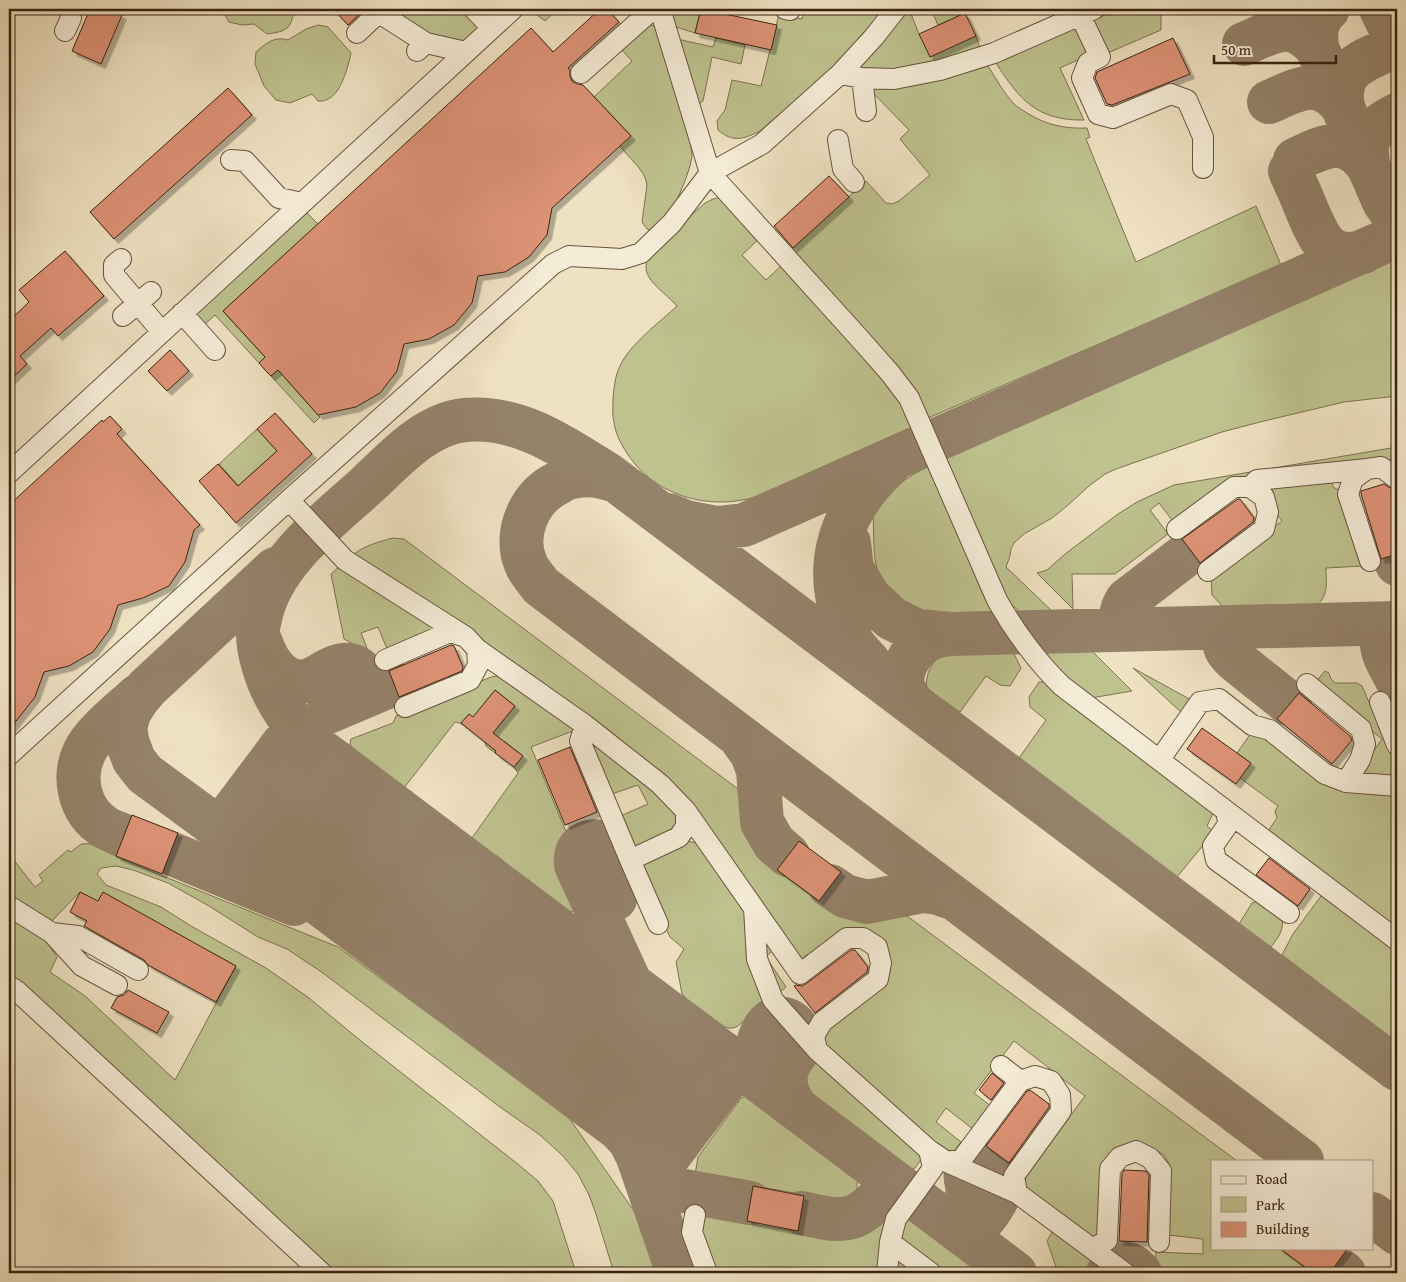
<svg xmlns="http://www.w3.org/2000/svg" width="1406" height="1282" font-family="'Gentium Book Plus',serif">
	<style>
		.green { fill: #bec28f; stroke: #7c7250 }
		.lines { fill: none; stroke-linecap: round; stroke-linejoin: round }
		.taxiway { stroke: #95826a; stroke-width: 44 }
		.building { fill: #dd9276; stroke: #3b2311; filter: url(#shadow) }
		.minor-casing { stroke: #68533d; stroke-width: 22 }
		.minor { stroke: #f5ecd7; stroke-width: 20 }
	</style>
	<defs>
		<filter id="shadow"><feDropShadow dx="4.5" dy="4.5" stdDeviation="0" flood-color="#0004"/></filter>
	</defs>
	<rect width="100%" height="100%" fill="#efe2c2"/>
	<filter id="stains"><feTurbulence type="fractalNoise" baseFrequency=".004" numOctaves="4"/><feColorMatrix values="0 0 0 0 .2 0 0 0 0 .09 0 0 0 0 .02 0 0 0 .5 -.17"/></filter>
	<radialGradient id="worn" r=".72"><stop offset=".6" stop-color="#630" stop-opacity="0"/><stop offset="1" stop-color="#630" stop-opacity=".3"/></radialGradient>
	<path class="green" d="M224 9H294C291 29 288 31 267 34L254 24 242 25 229 22 224 13Z
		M395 9H467L477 20 478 29 465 41 457 43 433 37 392 11Z
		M529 9H558L545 21Z
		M669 9H701L695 33 673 26Z
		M805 9H884L868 31 833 68 760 131C744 139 733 143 718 130L717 121 725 110 732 80 761 86 779 14 802 19Z
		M904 9H909L919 34 976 36 980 48 978 51 895 71 857 69Z
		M931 9H962L965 13 938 25Z
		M1119 9H1161V30L1103 55 1089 22Z
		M318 25 328 27 351 53C348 67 341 95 326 100 324 101 321 101 318 101L312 94 290 103 276 100 264 86 255 64 256 52C266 43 275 36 288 40L306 29Z
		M652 25 657 28 689 133 692 156 690 166 685 181 672 212 651 230 647 229 642 222 647 185C645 169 629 159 620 146 610 133 601 112 594 97L632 61 621 49 646 27Z
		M1078 26 1091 54 1060 68 1084 120C1037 121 1019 99 996 63Z
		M716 38 745 45 741 64 712 57 703 101 699 104 696 101 677 39 713 47Z
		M988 66C996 79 1004 93 1014 104 1018 108 1023 110 1027 113 1046 125 1065 129 1087 128L1090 137 1086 139 1136 262 1256 206 1281 265 928 418 789 252 866 181 886 203 892 204 899 201 930 175 900 139 909 130 873 93V86L952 76Z
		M721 197 760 238 742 255 766 280 783 264 893 388 916 425 758 496C710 512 652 496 625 450 620 442 615 432 614 422 612 415 613 407 613 399 614 388 615 376 620 366 629 345 660 322 677 306 671 299 652 284 649 277 643 268 647 258 652 250L705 203 713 199Z
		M306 212 318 224 223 311 265 357 259 363 215 315 202 327 196 313Z
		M1397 258V396L1344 402 1264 421 1222 432 1116 469 1105 474 1089 486 1067 506 1052 518 1024 534 1014 543 1011 549 1010 556 1006 567 1053 612H1020L1003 597 942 460Z
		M278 370 320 417 314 423 271 376Z
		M257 429 277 451 238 486 219 464Z
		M1397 447V459L1257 475 1175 524 1159 503 1150 510 1168 534 1115 574H1072L1073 609 1037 573 1047 570 1065 554 1118 514 1137 502 1174 485Z
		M929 466 994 613C978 614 960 616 943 615 914 612 884 595 876 565 873 551 874 529 873 515 884 492 908 476 929 466Z
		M1331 477 1333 487 1342 492 1364 566 1326 568C1326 583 1329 592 1318 605L1224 608 1212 595 1211 574 1282 521 1276 513 1263 488Z
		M393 538 404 539 738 789 746 832 752 845 761 857 834 912 845 917 858 920 907 916 1237 1161H1212V1248H1279L1313 1273H1154L1156 1252 1203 1254V1239L1168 1235 1170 1166 1164 1155 1153 1148 1139 1145H1125L1111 1152 1103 1167 1099 1239 1090 1240 1021 1187 1024 1178 1085 1096 1014 1041 974 1093 992 1107 974 1130 946 1108 936 1122 961 1142 948 1159 820 1045 821 1030 882 984 890 973V959L876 940 810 959 808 954 798 962 696 815 354 554C366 545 378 542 393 538Z
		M342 564 445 629 388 651 378 627 361 633 369 653 344 639 331 574Z
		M1090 649 1132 691 1091 698 1052 666 1046 651Z
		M951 652H1013L1021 668 1010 686 1000 685 986 676 960 712 926 688C927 669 932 658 951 652Z
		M1133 668 1193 701 1182 713Z
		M1325 671 1329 673 1331 679 1335 683H1357L1362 686 1396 765 1395 772 1391 777 1362 778 1361 769 1382 739 1314 684Z
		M500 676 578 729 531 747 567 834C561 840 558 843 559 852L580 900C579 906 578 909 572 912L565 910 472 838 518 773 514 767 523 756 504 741 495 753 486 746 485 742 515 706 495 690 466 727 460 723 455 722 404 788 353 749 350 744 351 739 393 723 396 716 491 677Z
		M1039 682H1048L1215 809 1207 826 1214 832 1177 877 1019 758 1046 720 1030 707 1029 697Z
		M1260 732 1326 780 1397 792V933L1266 834 1277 818 1275 811 1278 806 1240 778 1251 763 1237 753 1249 736Z
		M592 738 655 788 679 818 673 832 643 848 631 846 618 817 648 804 638 785 609 795 591 750Z
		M682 840 701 844 744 905 767 1002 738 1026C732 1029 728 1029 722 1025L687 999 682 994 676 962 684 949 670 937 638 868Z
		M81 844C95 843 105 846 118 851L116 857 338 947 567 1115 638 1217 657 1273H614L596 1214 589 1195 578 1174 563 1156 540 1135 500 1107 323 973 287 949 258 937 209 906 168 883 133 870 116 866 101 868 97 874 106 885 161 907 191 926 266 968 309 998 361 1041 519 1165 538 1181 553 1201 576 1273H332L28 993 9 979V914L45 939 57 957 50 972 85 996 175 1080 236 966 103 893 93 910 84 905 88 896 80 892 50 923 9 897V854L35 887 43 881 39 875 68 850 71 852Z
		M1324 892 1397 947V1042L1282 955 1293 934Z
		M1262 900 1282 915C1284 930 1280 935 1271 947L1239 924 1252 903Z
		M766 940 772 951 766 957 786 987 779 993 764 962Z
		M815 1055 924 1155 915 1168 911 1169 815 1097 802 1083 804 1076Z
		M748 1095 857 1177C859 1194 853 1198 838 1201L695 1175 698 1157 741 1098Z
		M704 1215 836 1239C858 1239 867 1232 885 1220L880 1273H713L699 1230Z
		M908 1217 984 1273H941L905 1246 900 1239 901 1231Z
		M1054 1229 1094 1257 1093 1273H1058L1047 1241Z
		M899 1262H905L920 1273H893L894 1267Z"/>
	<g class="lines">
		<path class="taxiway" d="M1328 9C1316 19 1315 33 1317 48L1384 202 1394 216 1397 219
			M1381 9 1395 38
			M1244 44C1275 31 1291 18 1317 48
			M1269 102C1299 89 1318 76 1343 107
			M1343 107C1336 70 1360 62 1389 49
			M1295 160C1325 146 1345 134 1368 166
			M1368 166C1368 159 1366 152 1367 145 1370 130 1384 121 1397 115
			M1290 171C1297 186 1303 200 1309 215 1321 242 1329 260 1363 252
			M617 481C600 476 589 473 572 477 567 477 562 481 558 483 529 497 513 534 526 564 529 572 536 579 541 586L1302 1161
			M669 515 686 522 717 528 744 525 1397 236
			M849 543 852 569 869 597 891 618 917 631 951 634
			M1394 555 1397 564
			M275 569 147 688 137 700 129 713 125 729 128 744 134 760 145 774 205 818 619 1129 630 1141 638 1157 678 1273
			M1397 623 1384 629C1377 649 1388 662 1397 680
			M1241 627 1229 632C1222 646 1224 650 1235 660L1290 704
			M1141 629C1123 624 1116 617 1127 600L1191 551
			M261 643C268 664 285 688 310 680 322 675 336 663 349 665 356 666 361 670 364 676 365 679 366 684 365 687 363 698 337 707 328 712L394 684
			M869 662C864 656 858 651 854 645 850 639 848 630 845 623 821 563 843 507 889 465
			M913 704C910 699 905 693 903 687 899 667 915 643 935 637 939 635 945 635 951 634L1397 623
			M740 737 752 754 758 770 762 822 774 843 788 855
			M124 836C118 833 111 831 106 828 78 811 71 775 87 747 97 730 124 709 139 695
			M250 842 247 844C234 841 225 833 227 819L284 743C300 731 318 740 315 761
			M170 853 294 904
			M280 864 276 866C260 862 251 852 259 836L313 765C329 754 345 761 345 780
			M830 886 845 896 867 902 923 891 938 893 955 899
			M304 887C288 885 282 872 289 857L343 786C354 779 365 781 373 792
			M615 899C614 886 616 864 610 852 602 835 578 839 576 857 575 860 576 863 576 865L628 978
			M337 910C324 910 315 900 316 886L373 810C386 801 405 805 404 823
			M369 931C359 935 346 925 345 915 345 910 347 906 349 903L403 832C416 822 434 828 434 846
			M395 955C379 952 371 940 379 925L433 854C444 846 456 848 463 861
			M427 977C410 977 400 963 408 948L462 877C476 867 494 872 494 891
			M458 998C448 1002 435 993 434 982 434 978 436 974 438 970L491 899C505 891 523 893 523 913
			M482 1021C467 1018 460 1006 467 992L521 921C532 913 545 915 552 928
			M759 1040C762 1033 764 1026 771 1021 784 1013 800 1025 801 1039 802 1047 798 1051 794 1056 780 1075 785 1092 797 1109
			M518 1043C508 1046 494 1038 493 1027 493 1022 495 1018 497 1015L551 943C565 935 583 939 582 958
			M541 1066C525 1062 519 1051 527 1037L580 966C592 958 604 960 611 973
			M577 1087C567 1091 553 1082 552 1071 552 1067 554 1063 556 1059L610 988C623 979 642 984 642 1002
			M601 1111C585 1108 579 1095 586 1082L640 1011C651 1003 663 1005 670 1017
			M636 1132C626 1135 612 1127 612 1115 611 1111 614 1107 616 1103L669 1033C684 1023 700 1028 701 1047
			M675 1148 728 1078C729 1074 731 1070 731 1066 729 1049 710 1047 699 1055L645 1126C643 1130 641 1133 641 1138 642 1147 651 1156 660 1156 666 1156 670 1152 675 1148 668 1157 657 1169 664 1181 666 1184 671 1187 673 1189L750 1203
			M801 1213C818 1216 838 1223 855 1216 877 1207 880 1184 908 1193
			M1372 1214 1397 1233
			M952 1226C959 1228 967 1230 975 1227 983 1223 1003 1194 1001 1185 1000 1173 987 1159 974 1164 970 1166 967 1168 966 1172 964 1179 968 1185 968 1191 968 1195 966 1199 965 1202
			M1335 1267 1344 1273
			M1015 1273 308 741C287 718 271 694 263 664 260 654 258 644 258 634 257 629 259 624 260 619 270 564 327 521 366 486 394 460 425 424 465 420 520 415 566 448 610 476L1397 1069
			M1108 1273C1117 1259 1130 1261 1140 1273"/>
	</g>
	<path class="building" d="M90 9H106L122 15 101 64 72 51Z
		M333 9H365L348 25Z
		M600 9H607L619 22 568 68 570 70V76L572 81 577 84 583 85 631 136 552 208 547 235 529 257 505 272 478 276 472 303 454 325 429 339 404 344 397 371 380 393 356 407 318 415 278 370 271 376 265 370 259 363 265 357 223 311 531 28 553 52Z
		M701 9 777 25 771 50 695 33Z
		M965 13 976 36 930 57 919 34Z
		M1173 38 1190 74 1112 105 1107 104 1095 78 1097 72Z
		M228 88 252 115 114 239 90 212Z
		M829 176 849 197 793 248 774 226Z
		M65 251 104 296 58 336 51 328 20 356 27 364 9 381V321L29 302 19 290Z
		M170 350 189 371 167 391 148 371Z
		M275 413 312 454 236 523 199 481 218 464 238 486 277 451 257 429Z
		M110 416 122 429 117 434 200 525 194 530 185 562 169 586 143 598 118 605 110 629 93 652 69 666 44 672 35 697 9 730V505L102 420 103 422Z
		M1384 484 1395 491 1397 498V554L1381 559 1361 494V491Z
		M1238 499H1240L1254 518 1253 522 1200 563 1182 539Z
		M451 645 454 646 463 667 462 671 399 697 389 671Z
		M495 690 515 706 493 733 523 756 514 767 495 753 496 751 461 723 469 714 473 717Z
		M1299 693 1350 736 1352 740 1332 764 1277 719Z
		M1202 728 1251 763 1236 784 1187 749Z
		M570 747 597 812 565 825 538 760Z
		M132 815 178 833 162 874 116 856Z
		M799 841 841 872 819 901 777 870Z
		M1269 858 1310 889 1298 906 1256 875Z
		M80 892 98 901 103 892 236 966 216 1002 148 965 144 960 84 926 87 921 70 912Z
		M851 950H855L868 967 867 972 815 1013 794 986 796 985 802 986 807 983Z
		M128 990 169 1012 157 1033 111 1008 117 997 124 995Z
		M992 1073 1004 1083 991 1100 979 1090Z
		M1030 1090 1049 1104V1107L1009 1163 986 1146 1027 1091Z
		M1124 1170 1146 1171 1149 1175 1147 1242 1119 1241 1122 1174Z
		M753 1186 804 1196 798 1231 747 1221Z
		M1279 1248H1348L1330 1273H1313Z"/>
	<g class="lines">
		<g class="minor-casing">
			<path id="minor" d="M474 9 492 28
				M785 9 790 10
				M896 9 874 37 840 74 762 144 710 173 860 339 890 373 909 398 997 600C1013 629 1038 663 1062 686L1225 810 1229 823 1213 846 1216 860 1289 913
				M1080 15 1100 57 1088 63 1082 78 1098 114 1113 118 1171 94 1187 100 1203 137V168
				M65 31 71 18 69 9
				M357 33 375 16H384L426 43
				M417 51 426 43 466 52
				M581 73 653 9
				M840 74 862 78 894 79 940 70 994 53 1094 9
				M862 78 866 111
				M838 140 843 169 854 182
				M231 160 245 161 279 198 302 203
				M121 259 114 265V275L162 332
				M182 313 215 350
				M123 316 151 292
				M9 473 513 9
				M1250 487 1257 480 1367 469
				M289 500 345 560 466 637
				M1177 529 1234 487H1250L1264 497 1268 512 1264 529 1208 571
				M1370 561 1348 494 1353 479 1367 469 1381 467 1397 479
				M477 649 585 725 580 741 630 860 679 837 686 826V811L660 784 585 725
				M385 660 450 632 466 637 477 649 478 665 470 680 405 707
				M1307 684 1361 729 1365 744 1360 760 1346 782
				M1380 702 1397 745
				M9 755 289 500 553 264 569 256 622 259 641 253 672 223 710 173 660 9
				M1160 759 1200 702 1219 699 1252 725 1270 730 1325 774 1346 782 1397 786
				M1225 810 1397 940
				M686 811 800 974 847 938H863L877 947 881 963 878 979 822 1022 814 1036 817 1050 929 1150 947 1162 962 1159 1020 1081 1035 1076 1051 1081 1060 1095 1061 1111 1014 1176 1017 1193 1125 1273
				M630 860 658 924
				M9 906 52 933 82 966 117 985
				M754 908 757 959 773 1000 817 1050
				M52 933 78 936 138 970
				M9 986 17 991 322 1273
				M1001 1066 1020 1081
				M947 1162 1017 1193
				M695 1215 692 1232 707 1273
				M890 1242 931 1273
				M1093 1249 1107 1240 1110 1169 1120 1157 1136 1151 1150 1158 1161 1171 1159 1242
				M887 1273 890 1242 896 1219 933 1168 929 1150"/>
		</g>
		<use href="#minor" class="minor"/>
	</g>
	<rect width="1406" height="1282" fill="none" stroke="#efe2c2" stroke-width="30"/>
	<rect x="10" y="10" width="1386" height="1262" fill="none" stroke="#3b2311" stroke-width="2.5"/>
	<rect x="15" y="15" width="1376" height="1252" fill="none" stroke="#3b2311"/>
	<rect x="1211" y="1160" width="162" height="90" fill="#f5ecd7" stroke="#ab9c88"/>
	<rect x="1221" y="1176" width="25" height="8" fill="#f5ecd7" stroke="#ab9c88"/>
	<text x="1256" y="1184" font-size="15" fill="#3b2311">Road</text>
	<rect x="1221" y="1197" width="25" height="15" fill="#bec28f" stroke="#ab9c88"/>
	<text x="1256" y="1210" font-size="15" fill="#3b2311">Park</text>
	<rect x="1221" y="1222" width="25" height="15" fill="#dd9276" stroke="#ab9c88"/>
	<text x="1256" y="1234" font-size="15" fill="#3b2311">Building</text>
	<path d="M1214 55v8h122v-8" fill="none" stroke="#3b2311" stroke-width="2.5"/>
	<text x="1221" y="55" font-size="15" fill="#3b2311" stroke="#f5ecd7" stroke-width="4" paint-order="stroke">50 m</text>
	<rect width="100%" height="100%" filter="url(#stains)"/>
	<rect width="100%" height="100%" fill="url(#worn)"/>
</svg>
